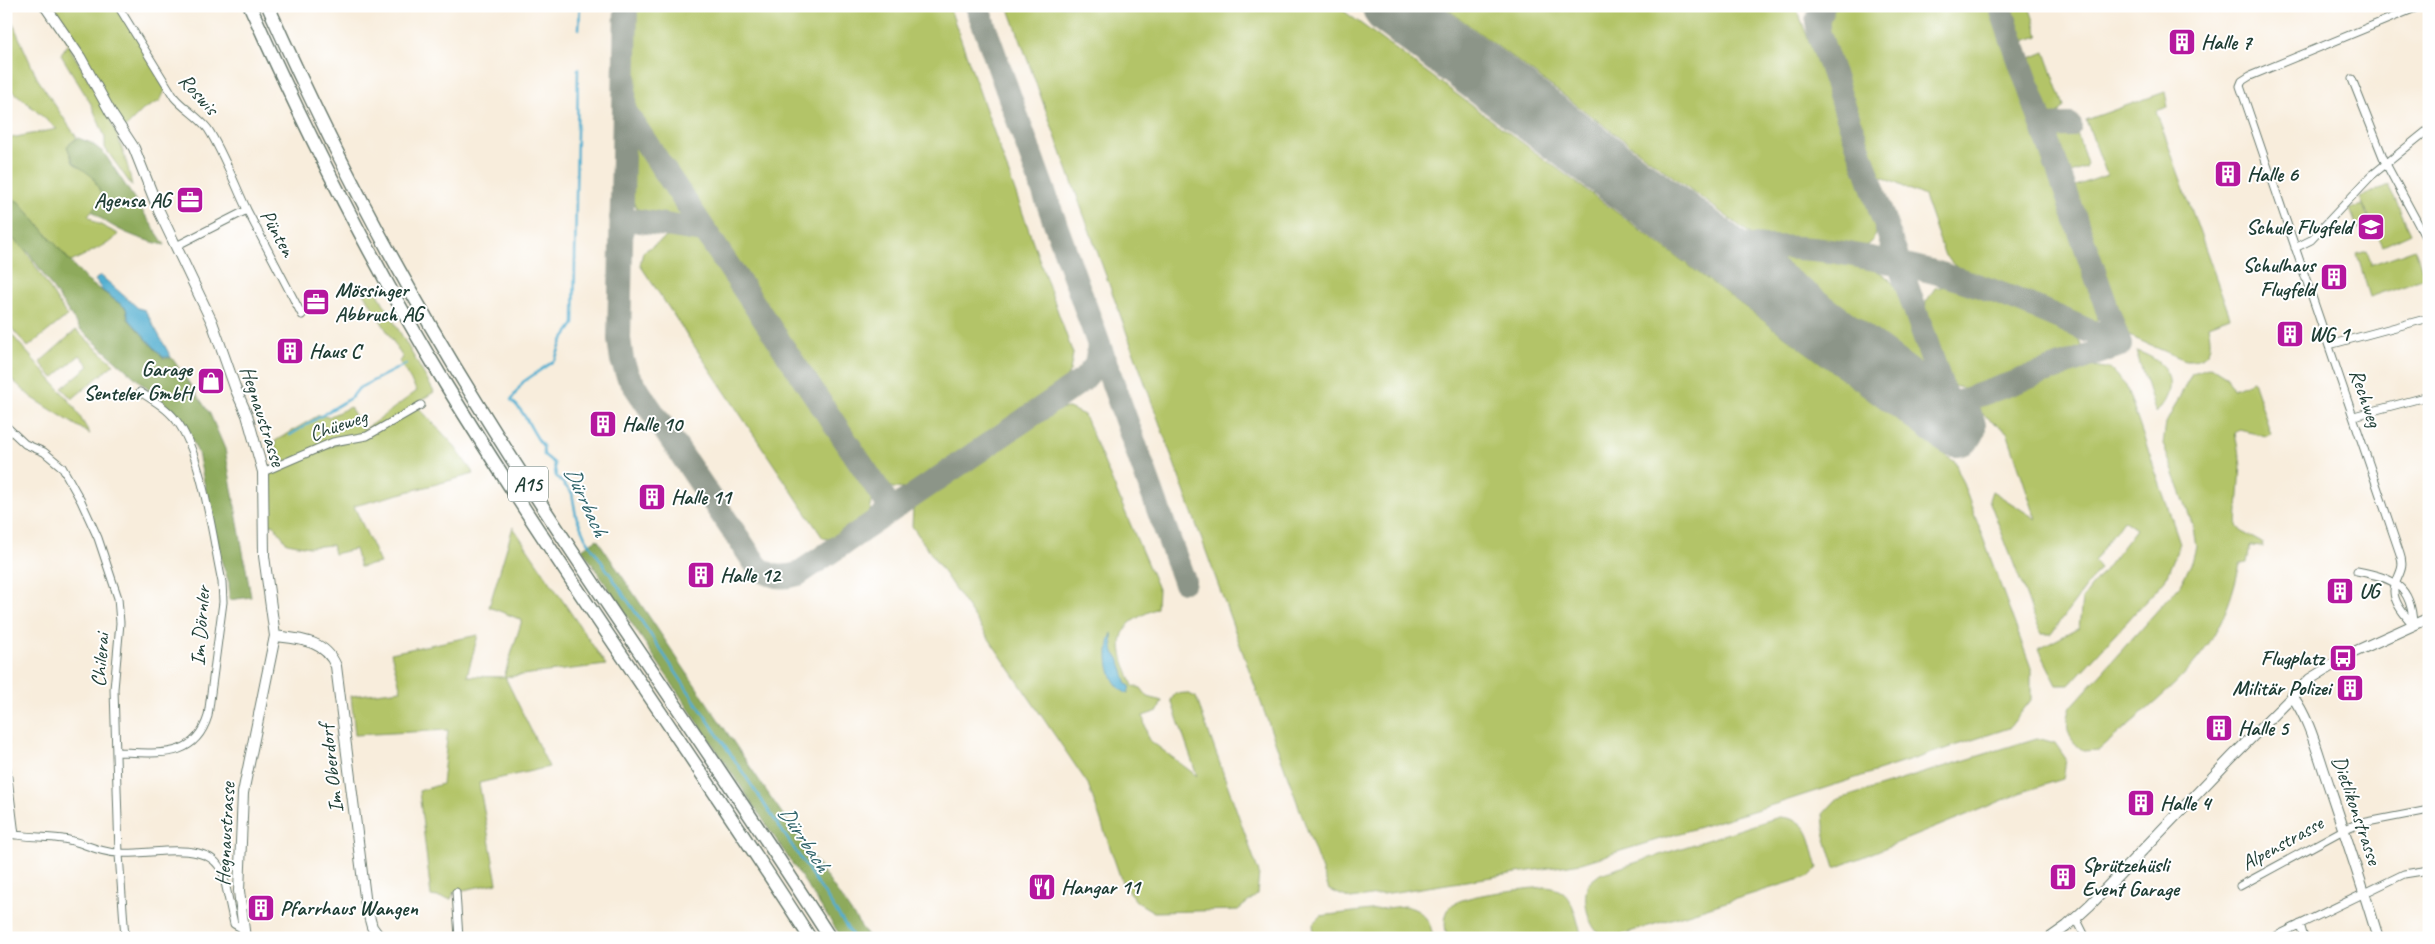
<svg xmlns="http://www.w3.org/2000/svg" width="2435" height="944" font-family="Caveat,sans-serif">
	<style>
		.green { fill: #b3c467; stroke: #69804e }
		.forest { fill: #8eaa5c; stroke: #567448 }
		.water { fill: #52afd0; stroke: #387682 }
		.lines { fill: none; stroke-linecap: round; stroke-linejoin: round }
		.stream { stroke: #52afd0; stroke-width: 2.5 }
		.taxiway { stroke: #8c9588; stroke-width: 24 }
		.runway { stroke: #8c9588; stroke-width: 60 }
		.street-casing { stroke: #6b7b6f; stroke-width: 9 }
		.secondary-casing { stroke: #6b7b6f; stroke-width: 12 }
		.highway-casing { stroke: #6b7b6f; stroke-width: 15 }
		.street { stroke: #fff; stroke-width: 7 }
		.secondary { stroke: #fff; stroke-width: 10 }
		.highway { stroke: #fff; stroke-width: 12 }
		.labels { text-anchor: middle; stroke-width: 4; stroke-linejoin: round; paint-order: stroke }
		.shield { fill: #fff; stroke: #627771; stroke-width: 1 }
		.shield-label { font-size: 20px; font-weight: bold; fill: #1f3d34 }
		.poi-label { font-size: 21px; font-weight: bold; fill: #1f3d34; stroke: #fff; text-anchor: start }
		.street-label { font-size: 21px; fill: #1f3d34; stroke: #fff }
		.water-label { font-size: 22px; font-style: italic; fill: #31656b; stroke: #fff }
	</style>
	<rect width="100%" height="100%" fill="#fff"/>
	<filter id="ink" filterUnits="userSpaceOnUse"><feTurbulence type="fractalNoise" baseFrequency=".02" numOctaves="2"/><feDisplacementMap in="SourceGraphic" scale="10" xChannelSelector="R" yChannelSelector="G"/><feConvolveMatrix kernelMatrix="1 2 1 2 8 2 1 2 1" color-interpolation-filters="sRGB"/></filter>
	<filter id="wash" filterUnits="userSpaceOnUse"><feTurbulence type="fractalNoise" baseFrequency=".0096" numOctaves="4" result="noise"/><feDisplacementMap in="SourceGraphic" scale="20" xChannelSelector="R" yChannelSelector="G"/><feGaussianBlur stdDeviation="1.12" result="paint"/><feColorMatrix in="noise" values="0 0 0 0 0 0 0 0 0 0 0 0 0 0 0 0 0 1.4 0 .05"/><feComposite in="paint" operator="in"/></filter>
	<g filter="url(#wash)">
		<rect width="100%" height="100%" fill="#f8eddc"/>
		<path class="green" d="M46 6H118L167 86 160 101 144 109 122 131Z
			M633 6H949L1073 354 1070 371 1062 385 910 489 893 488 882 481 660 153 633 103 631 66Z
			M1008 6H1337L1955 462 2031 668V700L2009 728 1782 802 1581 863 1351 899 1329 890Z
			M1443 6H1796L1877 225C1878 237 1870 245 1860 248L1753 236Z
			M1837 6H1993L2100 310 2097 321 2083 324 2036 302 1964 273 1945 256 1924 196 1880 176 1827 36 1831 12Z
			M2008 6H2029L2039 36 2020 42Z
			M6 8 37 78 77 138 67 146 73 163 93 176 103 198 88 215 95 222 118 234 112 241 71 262 19 202 6 196V139L57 129 6 85Z
			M67 44C94 89 123 134 132 186L105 148V137L91 104 61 55Z
			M2045 52 2064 106 2058 115 2053 116 2045 110 2028 59Z
			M2165 92 2168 107 2156 111 2230 317 2208 325C2212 346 2213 361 2185 360L2127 335 2073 187 2107 175 2086 120Z
			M2070 125 2071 128 2075 127 2087 164 2085 168 2071 173 2070 171 2067 172 2057 143 2063 129Z
			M630 133 687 221C676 219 654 219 644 214 622 204 630 154 630 133Z
			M2388 185 2411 233 2383 246 2360 198Z
			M2363 205 2370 226 2358 230 2350 209Z
			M670 235 686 236 705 245 867 482 873 498 869 516 835 540 823 538 640 265 643 252Z
			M6 237H11L26 251 67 316 28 347 6 322Z
			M2415 249 2425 278 2370 297 2357 254 2367 251 2371 263 2370 265Z
			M1783 258 1821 260 1872 267 1888 278 1900 292 1926 364 1924 370 1781 267Z
			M373 285 434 392 415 404 452 443 474 474 354 506 380 563 360 567 355 549 334 554 332 545 309 547 287 543 273 524 265 526 268 471 366 433 278 464 275 441 319 415 328 417 350 407 364 430 417 391 399 361 403 358 363 291Z
			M1951 285 2006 302 2075 334 2082 345 2077 353 1972 390 1953 386 1942 372 1924 315 1926 302 1935 288Z
			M6 328 73 405 90 434 31 397 6 374Z
			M76 330 114 364 72 399 62 388 89 366 80 355 53 378 40 362Z
			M2136 351C2169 361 2181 385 2156 413Z
			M2088 365 2110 369 2126 386 2180 543 2165 580 2069 685H2057L2039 649 2079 628 2082 599 2136 529 2123 520 2094 561 2100 568 2051 634H2041L1989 500 1992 491 2036 519 2007 432 1980 412 1978 404Z
			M2211 367 2227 377 2233 389 2253 381 2271 434 2266 436 2239 430 2235 433 2241 465 2237 526 2242 532 2262 543 2263 547 2250 546 2247 563 2240 564C2235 584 2230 603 2221 622 2196 675 2142 712 2099 750L2084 751C2067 739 2064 727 2071 707L2180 585 2192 562 2196 547 2193 526 2163 444 2166 423 2192 373Z
			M1069 408 1084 415 1158 589 1157 608C1149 612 1137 617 1130 623 1112 641 1126 667 1133 686L1141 688 1148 697 1162 701 1158 711 1143 716 1148 739 1197 776 1171 700 1175 694 1186 693 1196 697 1259 873 1257 895 1238 910 1154 912 1137 902 1123 885 1088 784 912 526 913 509 927 493 1050 409Z
			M513 527 606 665 505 677 549 767 479 783 497 883 454 892 451 899 431 896 419 791 442 784 448 730 355 735 351 696 401 690 391 653 478 635 467 676 504 677 522 620 489 607Z
			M2037 738 2055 743 2066 759 2063 779 2028 790 1835 868 1825 836 1823 814 1836 800Z
			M1779 817C1812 819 1809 840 1818 868L1810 876 1610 938C1590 938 1581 900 1588 885 1591 880 1597 877 1600 874Z
			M1545 887C1574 888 1575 915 1582 938H1447C1445 927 1443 917 1450 907 1460 894 1526 889 1545 887Z
			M1404 906C1422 909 1431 920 1433 938H1314L1313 923 1320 916Z"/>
		<path class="forest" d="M78 138 91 143 104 153 165 245C140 240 111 229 92 211L103 198 93 177 74 163 67 146Z
			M6 196 19 202 86 280 126 308 128 319 163 358H172L210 414 225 449 251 597 229 600V583L219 554 198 453 187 429 166 405 80 329 29 253 11 237 6 236Z
			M597 539 765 789 869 938H842L582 549Z"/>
		<path class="water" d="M100 275 138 308 145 310 171 357H163L129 319 126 308 103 291 95 280Z
			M1112 633C1113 641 1111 653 1119 658L1127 684 1130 686 1128 694C1107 685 1104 651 1112 633Z"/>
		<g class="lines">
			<path class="stream" d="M579 29 580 6
				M578 69 574 324 562 341 555 360 523 382 511 400C527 413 530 431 543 446L544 455 554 463 556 476 572 493 576 516 585 537 854 938
				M290 435 352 397 359 388 406 364"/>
			<path class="taxiway" d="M626 6 624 110 892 510
				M977 6 1184 581
				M1823 6 1817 21 1819 34 1956 427
				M2000 6 2120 345
				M624 110 619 339 622 360 628 376 757 566C769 577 782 579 798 574L1083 380 1096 365 1099 345
				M2043 126 2070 125
				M621 218 703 231
				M1697 233C1738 251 1769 245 1812 249 1840 251 1868 258 1895 263 1974 278 2047 312 2120 345
				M1948 406 2120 345"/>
			<path class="runway" d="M1392 6 1956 427"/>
		</g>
	</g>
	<g filter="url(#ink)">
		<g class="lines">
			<g class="street-casing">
				<path id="street" d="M118 6 174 97C184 109 198 116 208 129 223 152 235 185 247 210
					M2352 79 2385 162 2429 244
					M176 246 247 210 302 315
					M2295 248 2311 240 2371 176 2429 129
					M2329 345 2429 318
					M2354 416 2429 396
					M6 426 25 444 44 452 62 467 81 501 98 538 118 598 120 623 114 689 119 854 125 938
					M263 472 333 442 367 436 421 405
					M2357 571C2393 578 2412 585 2413 625
					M2413 625C2404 614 2390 599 2395 585 2399 573 2405 568 2400 554L2240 86 2242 81 2250 76 2420 6
					M116 752C155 752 194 762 208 716L223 602 222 582C213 540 202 452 176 420 167 408 153 400 140 392
					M6 762 15 835
					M6 833C25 838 44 836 63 839 82 841 95 852 118 853 143 855 173 847 198 853 210 856 217 861 223 873L234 924 243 929
					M2240 886 2345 829 2357 824 2429 810
					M456 892 459 938
					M2076 918 2086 938
					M2300 924 2304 938
					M2272 938 2404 874 2429 870"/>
			</g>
			<g class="secondary-casing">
				<path id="secondary" d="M45 6 80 57 111 113 134 148 159 211 212 322 236 390 247 415 263 472 264 556 275 636 243 793 239 891 245 938
					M275 636C300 639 325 640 336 666L366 905 372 927 380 938
					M2292 696C2309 718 2317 751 2326 777 2344 831 2362 884 2378 938
					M2050 938 2067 926 2090 905 2232 757 2310 679 2352 653 2429 618"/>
			</g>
			<g class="highway-casing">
				<path id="highway" d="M250 6C308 136 372 263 446 385 561 573 691 752 810 938
					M268 6C329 143 398 276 477 403 589 585 715 757 830 938"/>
			</g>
			<use href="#street" class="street"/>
			<use href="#secondary" class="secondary"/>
			<use href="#highway" class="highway"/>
		</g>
	</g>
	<defs>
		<g id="building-square" transform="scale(1.4375)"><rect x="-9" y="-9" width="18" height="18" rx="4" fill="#b5179e" stroke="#fff"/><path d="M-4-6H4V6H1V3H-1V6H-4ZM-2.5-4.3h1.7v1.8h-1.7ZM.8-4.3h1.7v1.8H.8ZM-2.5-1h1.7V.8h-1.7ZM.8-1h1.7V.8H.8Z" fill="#fff"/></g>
		<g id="office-square" transform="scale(1.4375)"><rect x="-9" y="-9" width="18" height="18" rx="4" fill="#b5179e" stroke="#fff"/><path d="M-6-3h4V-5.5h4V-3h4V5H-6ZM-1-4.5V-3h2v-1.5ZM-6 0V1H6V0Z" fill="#fff"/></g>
		<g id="school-square" transform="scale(1.4375)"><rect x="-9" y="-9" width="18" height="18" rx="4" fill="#b5179e" stroke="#fff"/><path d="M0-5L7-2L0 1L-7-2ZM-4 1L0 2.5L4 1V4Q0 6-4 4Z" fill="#fff"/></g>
		<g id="shop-square" transform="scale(1.4375)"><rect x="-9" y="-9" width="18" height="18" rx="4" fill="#b5179e" stroke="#fff"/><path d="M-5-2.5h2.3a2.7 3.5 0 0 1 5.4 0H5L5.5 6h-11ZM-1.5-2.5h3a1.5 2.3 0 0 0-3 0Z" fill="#fff"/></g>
		<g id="bus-square" transform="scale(1.4375)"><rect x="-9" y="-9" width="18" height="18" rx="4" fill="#b5179e" stroke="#fff"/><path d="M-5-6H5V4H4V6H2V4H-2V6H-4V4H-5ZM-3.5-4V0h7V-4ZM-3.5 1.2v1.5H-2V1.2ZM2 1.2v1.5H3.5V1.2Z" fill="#fff"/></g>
		<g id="restaurant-square" transform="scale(1.4375)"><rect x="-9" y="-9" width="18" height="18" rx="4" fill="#b5179e" stroke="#fff"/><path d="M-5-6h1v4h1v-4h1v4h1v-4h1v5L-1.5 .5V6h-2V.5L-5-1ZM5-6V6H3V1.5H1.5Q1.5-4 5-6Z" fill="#fff"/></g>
	</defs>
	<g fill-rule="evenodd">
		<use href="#building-square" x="2182" y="42"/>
		<use href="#building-square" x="2228" y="174"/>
		<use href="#office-square" x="190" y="200"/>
		<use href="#school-square" x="2371" y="227"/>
		<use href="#building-square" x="2334" y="277"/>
		<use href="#office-square" x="316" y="302"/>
		<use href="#building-square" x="2290" y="334"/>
		<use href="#building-square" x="290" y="351"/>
		<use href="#shop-square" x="211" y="381"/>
		<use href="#building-square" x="603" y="424"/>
		<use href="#building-square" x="652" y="497"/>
		<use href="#building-square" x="701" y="575"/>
		<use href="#building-square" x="2340" y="591"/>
		<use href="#bus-square" x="2343" y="658"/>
		<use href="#building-square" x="2350" y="688"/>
		<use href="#building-square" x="2219" y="728"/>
		<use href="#building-square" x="2141" y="803"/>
		<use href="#building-square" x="2063" y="877"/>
		<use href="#restaurant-square" x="1042" y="887"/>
		<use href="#building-square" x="261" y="908"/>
	</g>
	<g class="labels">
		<rect class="shield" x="508" y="466.5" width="40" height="35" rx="4"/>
		<g class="shield-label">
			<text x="528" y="491">A15</text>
		</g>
		<g class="poi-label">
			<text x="2201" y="49">Halle 7</text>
			<text x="2247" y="181">Halle 6</text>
			<text x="171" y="207" text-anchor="end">Agensa AG</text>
			<text x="2352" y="234" text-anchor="end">Schule Flugfeld</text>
			<text x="2315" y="272" text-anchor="end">Schulhaus<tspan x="2315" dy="24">Flugfeld</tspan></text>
			<text x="335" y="297">Mössinger<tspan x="335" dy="24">Abbruch AG</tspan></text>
			<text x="2309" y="341">WG 1</text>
			<text x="309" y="358">Haus C</text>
			<text x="192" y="376" text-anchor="end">Garage<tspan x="192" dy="24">Senteler GmbH</tspan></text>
			<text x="622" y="431">Halle 10</text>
			<text x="671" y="504">Halle 11</text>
			<text x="720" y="582">Halle 12</text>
			<text x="2359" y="598">UG</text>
			<text x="2324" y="665" text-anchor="end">Flugplatz</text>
			<text x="2331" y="695" text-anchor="end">Militär Polizei</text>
			<text x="2238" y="735">Halle 5</text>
			<text x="2160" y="810">Halle 4</text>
			<text x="2082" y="872">Sprützehüsli<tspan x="2082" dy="24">Event Garage</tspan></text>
			<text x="1061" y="894">Hangar 11</text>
			<text x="280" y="915">Pfarrhaus Wangen</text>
		</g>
		<g class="street-label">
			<text transform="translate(199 94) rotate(48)" y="7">Roswis</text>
			<text transform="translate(278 233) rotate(61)" y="7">Pünten</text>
			<text transform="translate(2366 398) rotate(71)" y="7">Rechweg</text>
			<text transform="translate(263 416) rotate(72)" y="7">Hegnaustrasse</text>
			<text transform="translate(338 425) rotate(-19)" y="7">Chüeweg</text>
			<text transform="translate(200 626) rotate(-86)" y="7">Im Dörnler</text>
			<text transform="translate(100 660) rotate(-86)" y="7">Chilerai</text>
			<text transform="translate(331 769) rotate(-97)" y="7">Im Oberdorf</text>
			<text transform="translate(2357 810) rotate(71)" y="7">Dietlikonstrasse</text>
			<text transform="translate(225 834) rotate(-87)" y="7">Hegnaustrasse</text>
			<text transform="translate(2282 843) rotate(-29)" y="7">Alpenstrasse</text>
		</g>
		<g class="water-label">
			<text transform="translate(587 501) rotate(65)" y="8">Dürrbach</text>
			<text transform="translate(805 838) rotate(56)" y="8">Dürrbach</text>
		</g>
	</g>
	<rect width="2435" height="944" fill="none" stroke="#fff" stroke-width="25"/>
</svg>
